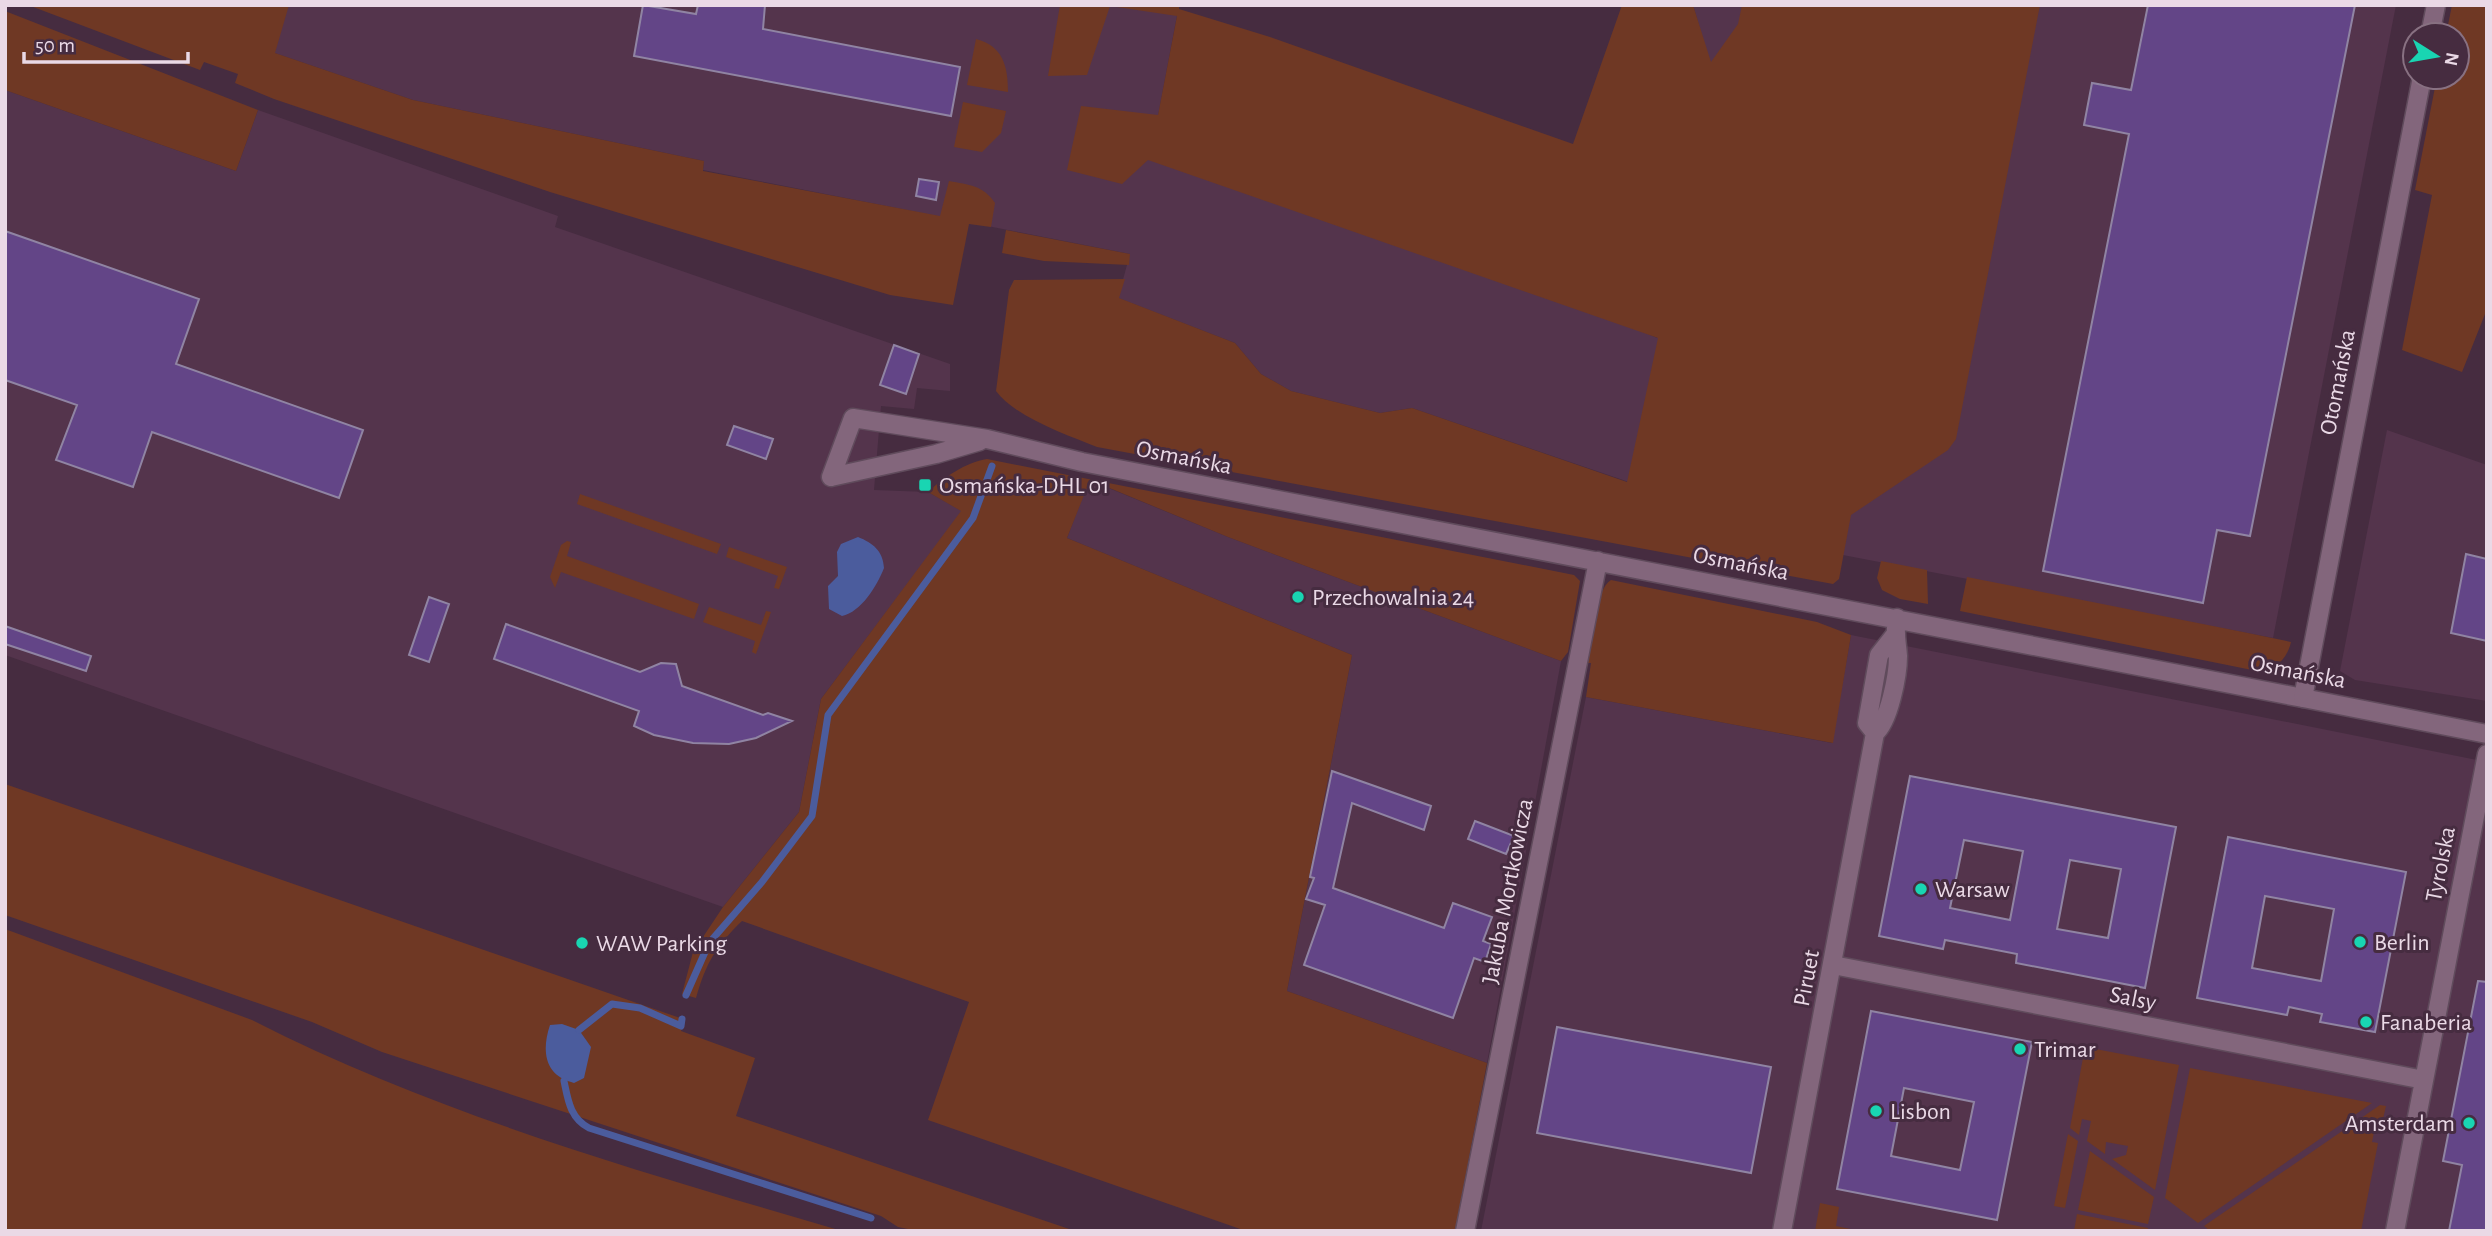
<svg xmlns="http://www.w3.org/2000/svg" width="2492" height="1236" font-family="'Alegreya Sans',sans-serif">
	<style>
		.built { fill: #54344c }
		.green { fill: #6f3824 }
		.water { fill: #4b5c9d }
		.lines { fill: none; stroke-linecap: round; stroke-linejoin: round }
		.stream { stroke: #4b5c9d; stroke-width: 7 }
		.building { fill: #634587; stroke: #9084a3; stroke-width: 2; fill-rule: evenodd }
		.minor-casing { stroke: #604b5c; stroke-width: 21 }
		.tertiary-casing { stroke: #604b5c; stroke-width: 21 }
		.minor { stroke: #83667c; stroke-width: 18 }
		.tertiary { stroke: #83667c; stroke-width: 18 }
		.poi-dot { fill: #19d5b2; stroke: #462c40; stroke-width: 2.5 }
		.labels { text-anchor: middle; stroke-width: 6; stroke-linejoin: round; paint-order: stroke }
		.street-label { font-size: 24px; fill: #ead9e6; stroke: #462c40 }
		.poi-label { font-size: 24px; fill: #ead9e6; stroke: #462c40; text-anchor: start }
	</style>
	<rect width="100%" height="100%" fill="#462c40"/>
	<path class="built" d="M270 5H1179L1158 116 1657 338 1710 63 1693 5H2396L2273 638 1843 555 1412 408 1380 413 1291 391 1261 374 1235 343 1118 298 1130 254 703 170 704 161 413 100 257 47Z
		M5 90 236 171 258 110 558 216 555 227 950 364V391L917 388 914 409 881 406 874 490 928 492 962 511 821 699 799 812 723 907 5 655Z
		M2387 430 2487 465V701L2355 680 2340 671Z
		M1089 480 1228 537 1561 661 1487 1063 1287 991 1352 655 1067 538Z
		M1851 635 2487 762V1231H1481L1586 697 1832 743Z"/>
	<path class="green" d="M28 5H289L275 53 413 100 704 161 703 171 940 216 949 181C969 185 983 185 995 203L991 227 969 224 953 305 890 295 550 192 274 99 235 83 238 74 204 62 200 70Z
		M1060 5H1179V9L1270 37 1573 144 1622 5H1693L1711 62 1738 24 1742 5H2040L1956 439 1948 450 1851 515 1839 579 1833 584 1097 447C1067 435 1015 417 996 391L1009 290 1014 280 1125 279 1119 298 1235 343 1261 374 1291 391 1380 413 1412 408 1627 482 1658 338 1148 160 1122 184 1067 170 1081 106 1158 115 1177 16 1110 6 1087 75 1048 76Z
		M2452 5H2487V309L2462 372 2402 350 2432 195 2415 190 2437 77H2457V35H2446Z
		M5 11 258 110 236 171 5 90Z
		M976 39C1003 46 1008 66 1008 92L967 85Z
		M963 102 1006 111 1001 133 982 152 954 147Z
		M1006 230 1130 254 1129 265 1044 261 1002 253Z
		M987 459 1574 575 1580 581 1568 652 1561 661 1228 537 1090 480 1067 538 1352 655 1287 991 1487 1063 1455 1231H1246L928 1120 969 1002 742 921C716 946 706 963 696 998L682 994 693 952 723 907 799 812 821 699 961 511 928 492C943 478 966 462 987 459Z
		M580 494 721 544 717 554 577 504Z
		M567 541 571 542 567 556 699 604 694 619 561 572 555 588 550 577 561 545Z
		M729 547 787 567 779 589 774 588 778 576 726 557Z
		M1881 561 1927 570 1928 604 1900 599 1882 590 1877 578Z
		M1967 577 2248 633 2291 642C2286 663 2273 670 2252 670L1960 611Z
		M1611 580 1817 622 1851 635 1833 743 1586 697 1591 663H1585C1589 643 1595 590 1611 580Z
		M709 607 761 625 766 611 771 612 756 654 752 652 755 641 703 622Z
		M5 784 683 1019 681 1031 755 1058 736 1116 1075 1231H918L898 1227 881 1216 382 1052 312 1022 5 915Z
		M5 929 252 1020C438 1115 642 1172 842 1231H5Z
		M2085 1047 2179 1065 2155 1190 2112 1159 2126 1155 2128 1146 2106 1142 2105 1154 2087 1141 2091 1121 2082 1119 2079 1135 2070 1128Z
		M2190 1068 2372 1103 2198 1223 2165 1198Z
		M2380 1105 2386 1106 2382 1123 2376 1122 2372 1142 2378 1143 2361 1231H2210L2204 1226Z
		M2068 1134 2078 1141 2065 1208 2054 1206Z
		M2090 1151 2154 1197 2148 1224 2078 1210Z
		M1820 1203 1839 1207 1836 1226 1860 1231H1815Z
		M2077 1214 2148 1228 2147 1231H2074Z"/>
	<path class="water" d="M858 537C873 543 883 551 884 568 877 586 861 612 842 616L829 609 828 586 838 576 837 552 841 544Z
		M562 1024 579 1030 591 1047 584 1078 574 1083C545 1076 541 1052 550 1025Z"/>
	<g class="lines">
		<path class="stream" d="M686 995 709 943 762 882 812 816 828 715 973 518 992 466
			M579 1030 612 1004 640 1008 681 1026 682 1019
			M564 1081C568 1100 570 1118 589 1128L871 1218"/>
	</g>
	<path class="building" d="M643 5 696 14 698 5H765L763 29 960 67 951 116 634 56Z
		M2148 5H2355L2250 536 2217 530 2203 603 2043 571 2129 134 2084 125 2092 83 2131 90Z
		M919 179 939 182 936 200 916 196Z
		M5 231 199 299 176 364 363 430 339 498 152 432 133 487 56 460 77 405 5 380Z
		M894 345 919 354 906 394 880 385Z
		M734 426 773 439 766 459 727 445Z
		M2466 554 2487 559V641L2451 633Z
		M429 597 449 604 429 662 409 655Z
		M506 624 640 672 661 663 676 664 682 686 763 715 768 713 792 721 756 738 729 744 693 743 654 735 634 726 639 711 494 659Z
		M5 626 91 656 86 671 5 644Z
		M1332 771 1431 806 1424 830 1352 803 1333 888 1444 928 1453 903 1492 917 1483 941 1491 944 1485 962 1474 958 1453 1018 1304 965 1325 905 1306 899 1314 878 1310 877Z
		M1910 776 2176 827 2145 988 2016 963 2017 954 1945 940 1943 949 1879 936ZM1964 840 2023 851 2010 920 1950 908ZM2070 860 2121 869 2108 938 2057 929Z
		M1475 821 1514 836 1506 854 1468 839Z
		M2228 837 2406 872 2375 1032 2320 1022 2322 1014 2289 1007 2287 1015 2197 998ZM2265 896 2334 909 2321 981 2252 968Z
		M2478 981 2487 982V1231H2449L2462 1165 2443 1161Z
		M1871 1011 2032 1042 1997 1220 1837 1189ZM1904 1088 1974 1102 1960 1170 1891 1156Z
		M1557 1027 1771 1067 1751 1173 1537 1133Z"/>
	<g class="lines">
		<g class="minor-casing">
			<path id="minor" d="M831 477 853 418 987 439 1082 462 2303 698
				M831 477 936 454 980 441
				M1875 733 1867 723 1879 655 1894 636
				M1833 965 2424 1080
				M1465 1231 1598 561
				M1782 1231 1875 733C1889 722 1898 675 1898 656 1897 642 1894 632 1897 618
				M2395 1231 2487 754"/>
		</g>
		<g class="tertiary-casing">
			<path id="tertiary" d="M2430 35 2436 5
				M2422 77 2303 698 2487 734"/>
		</g>
		<use href="#minor" class="minor"/>
		<use href="#tertiary" class="tertiary"/>
	</g>
	<g class="poi-dot">
		<rect x="918" y="478" width="14" height="14" rx="3.5"/>
		<circle cx="1298" cy="597" r="7"/>
		<circle cx="1921" cy="889" r="7"/>
		<circle cx="2360" cy="942" r="7"/>
		<circle cx="582" cy="943" r="7"/>
		<circle cx="2366" cy="1022" r="7"/>
		<circle cx="2020" cy="1049" r="7"/>
		<circle cx="1876" cy="1111" r="7"/>
		<circle cx="2469" cy="1123" r="7"/>
	</g>
	<g class="labels">
		<g class="street-label">
			<text transform="translate(2337 382) rotate(-79)" y="8">Otomańska</text>
			<text transform="translate(1184 457) rotate(11)" y="8">Osmańska</text>
			<text transform="translate(1741 563) rotate(11)" y="8">Osmańska</text>
			<text transform="translate(2298 671) rotate(11)" y="8">Osmańska</text>
			<text transform="translate(2440 864) rotate(-79)" y="8">Tyrolska</text>
			<text transform="translate(1507 891) rotate(-79)" y="8">Jakuba Mortkowicza</text>
			<text transform="translate(1806 978) rotate(-79)" y="8">Piruet</text>
			<text transform="translate(2133 998) rotate(11)" y="8">Salsy</text>
		</g>
		<g class="poi-label">
			<text x="939" y="493">Osmańska-DHL 01</text>
			<text x="1312" y="605">Przechowalnia 24</text>
			<text x="1935" y="897">Warsaw</text>
			<text x="2374" y="950">Berlin</text>
			<text x="596" y="951">WAW Parking</text>
			<text x="2380" y="1030">Fanaberia</text>
			<text x="2034" y="1057">Trimar</text>
			<text x="1890" y="1119">Lisbon</text>
			<text x="2455" y="1131" text-anchor="end">Amsterdam</text>
		</g>
	</g>
	<rect width="2492" height="1236" fill="none" stroke="#ead9e6" stroke-width="14"/>
	<g transform="translate(2436 56) rotate(101)"><circle r="33" fill="#462c40" stroke="#887182" stroke-width="2"/>
	<path d="M0-5L12 26L0 18L-12 26Z" fill="#19d5b2"/>
	<text y="-10" font-size="19" font-weight="bold" text-anchor="middle" fill="#ead9e6">N</text>
	</g>
	<path d="M24 52v10h164v-10" fill="none" stroke="#ead9e6" stroke-width="3.5"/>
	<text x="35" y="52" font-size="21" fill="#ead9e6" stroke="#462c40" stroke-width="5" paint-order="stroke">50 m</text>
</svg>
